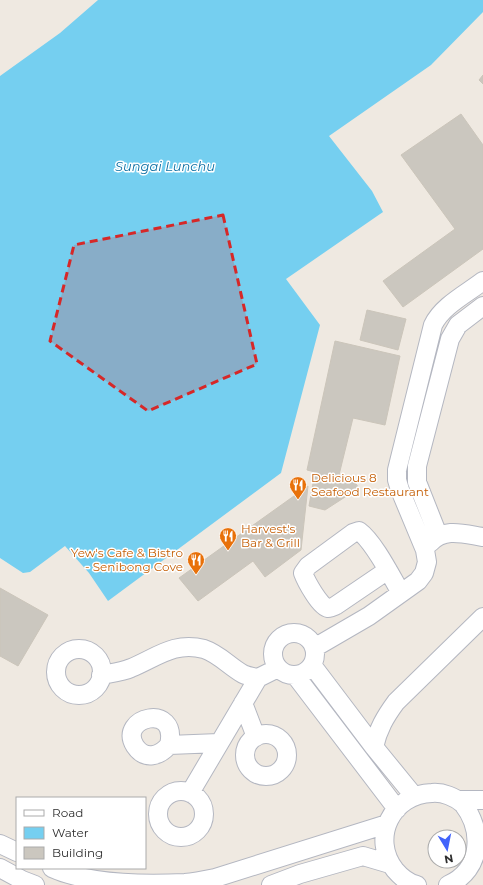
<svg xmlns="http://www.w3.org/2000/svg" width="483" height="885" font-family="Montserrat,sans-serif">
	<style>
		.water { fill: #75cff0 }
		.building { fill: #cbc7bf; stroke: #cbc5ba }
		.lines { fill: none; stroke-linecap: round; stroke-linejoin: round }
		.minor-casing { stroke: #b4b7c1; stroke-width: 20 }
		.minor { stroke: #fff; stroke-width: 18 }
		.marked { fill: #d62828; fill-opacity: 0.2; stroke: #d62828; stroke-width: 3; stroke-dasharray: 8 5; stroke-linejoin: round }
		.labels { text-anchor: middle; stroke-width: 3; stroke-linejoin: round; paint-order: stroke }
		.food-label { font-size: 12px; fill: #c56008; stroke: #fff; text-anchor: start }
		.water-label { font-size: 13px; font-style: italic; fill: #0d6fa3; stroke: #fff }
	</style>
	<rect width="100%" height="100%" fill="#efe9e1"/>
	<path class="water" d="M98 0H483V12L431 65 329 136 372 191 383 212 286 279 320 325 281 473 108 601 89 573 65 546 30 572 23 573 0 558V76L60 33Z"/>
	<path class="building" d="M483 75V84L479 80Z
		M461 114 483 145V249L403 307 383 281 455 229 401 155Z
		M367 310 406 319 398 350 360 340Z
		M335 341 400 356 385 425 353 418 339 475 353 480 359 488 325 510 309 506 315 472 307 470Z
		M308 486 301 550 265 577 253 561 198 601 179 578Z
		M0 588 48 615 18 666 0 656Z"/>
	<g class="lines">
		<g class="minor-casing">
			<path id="minor" d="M438 535 417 482V466L450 339 458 325 483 306
				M430 543C444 527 464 534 483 537
				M388 570 335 606C334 607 329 608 328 608 320 607 306 581 303 573L308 566 353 533 359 531C374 542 391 576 401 593
				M273 654a21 21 0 1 1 42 0a21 21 0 1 1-42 0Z
				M314 648 369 616 418 581 424 573 427 562 425 550 400 490 397 480V470L433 325C442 306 466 294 483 281
				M56 672a23 23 0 1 1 46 0a23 23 0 1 1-46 0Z
				M312 665 374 747 414 796
				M101 675C111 673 122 672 131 668 156 658 174 641 204 649 219 654 229 666 243 674 247 676 253 677 258 678L278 668
				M295 675 397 809
				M243 703 256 737
				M245 755a21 21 0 1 1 42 0a21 21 0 1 1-42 0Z
				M169 745C179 702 117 717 135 746 145 761 160 756 169 745L219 743
				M374 747C378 729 385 717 396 702L483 617
				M158 814a23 23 0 1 1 46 0a23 23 0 1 1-46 0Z
				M190 793 258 678
				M459 800H483
				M0 844 17 852
				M0 868 22 880 35 885
				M52 868C90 885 144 885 185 883 195 882 205 880 215 878L387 824
				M271 885 300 874 363 856 390 864
				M417 885C408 883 401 877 395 870 370 838 392 794 432 793 443 792 455 797 463 804 483 830 483 869 448 885"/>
		</g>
		<use href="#minor" class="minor"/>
	</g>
	<path class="marked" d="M223 215 257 364 148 411 50 341 74 245Z"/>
	<defs>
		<g id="restaurant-pin" transform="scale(0.9)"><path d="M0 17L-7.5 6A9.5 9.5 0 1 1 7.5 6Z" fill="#e8710a" stroke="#fff"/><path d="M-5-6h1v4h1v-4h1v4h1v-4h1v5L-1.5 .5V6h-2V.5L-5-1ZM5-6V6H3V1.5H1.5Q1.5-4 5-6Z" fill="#fff"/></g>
	</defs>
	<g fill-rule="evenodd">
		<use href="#restaurant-pin" x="298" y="485"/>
		<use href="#restaurant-pin" x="228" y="536"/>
		<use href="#restaurant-pin" x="196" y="560"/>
	</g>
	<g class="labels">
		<g class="food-label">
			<text x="311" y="482">Delicious 8<tspan x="311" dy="14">Seafood Restaurant</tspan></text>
			<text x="241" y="533">Harvest's<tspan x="241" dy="14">Bar &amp; Grill</tspan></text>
			<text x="183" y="557" text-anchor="end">Yew's Cafe &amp; Bistro<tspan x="183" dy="14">- Senibong Cove</tspan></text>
		</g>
		<g class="water-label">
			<text x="165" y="171">Sungai Lunchu</text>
		</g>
	</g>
	<rect x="16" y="797" width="130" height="72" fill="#ffffff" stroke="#ababab"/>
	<rect x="24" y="810" width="20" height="6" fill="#ffffff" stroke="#ababab"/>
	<text x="52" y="817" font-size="12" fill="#2e2e2e">Road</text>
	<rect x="24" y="827" width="20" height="12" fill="#75cff0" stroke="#ababab"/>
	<text x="52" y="837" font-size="12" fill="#2e2e2e">Water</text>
	<rect x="24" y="847" width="20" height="12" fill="#cbc7bf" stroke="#ababab"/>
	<text x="52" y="857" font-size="12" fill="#2e2e2e">Building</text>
	<g transform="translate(447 849) rotate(170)"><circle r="19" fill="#ffffff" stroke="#ababab"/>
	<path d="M0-3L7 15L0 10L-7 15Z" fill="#4264fb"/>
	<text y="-6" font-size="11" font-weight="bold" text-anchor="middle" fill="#2e2e2e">N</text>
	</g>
</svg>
